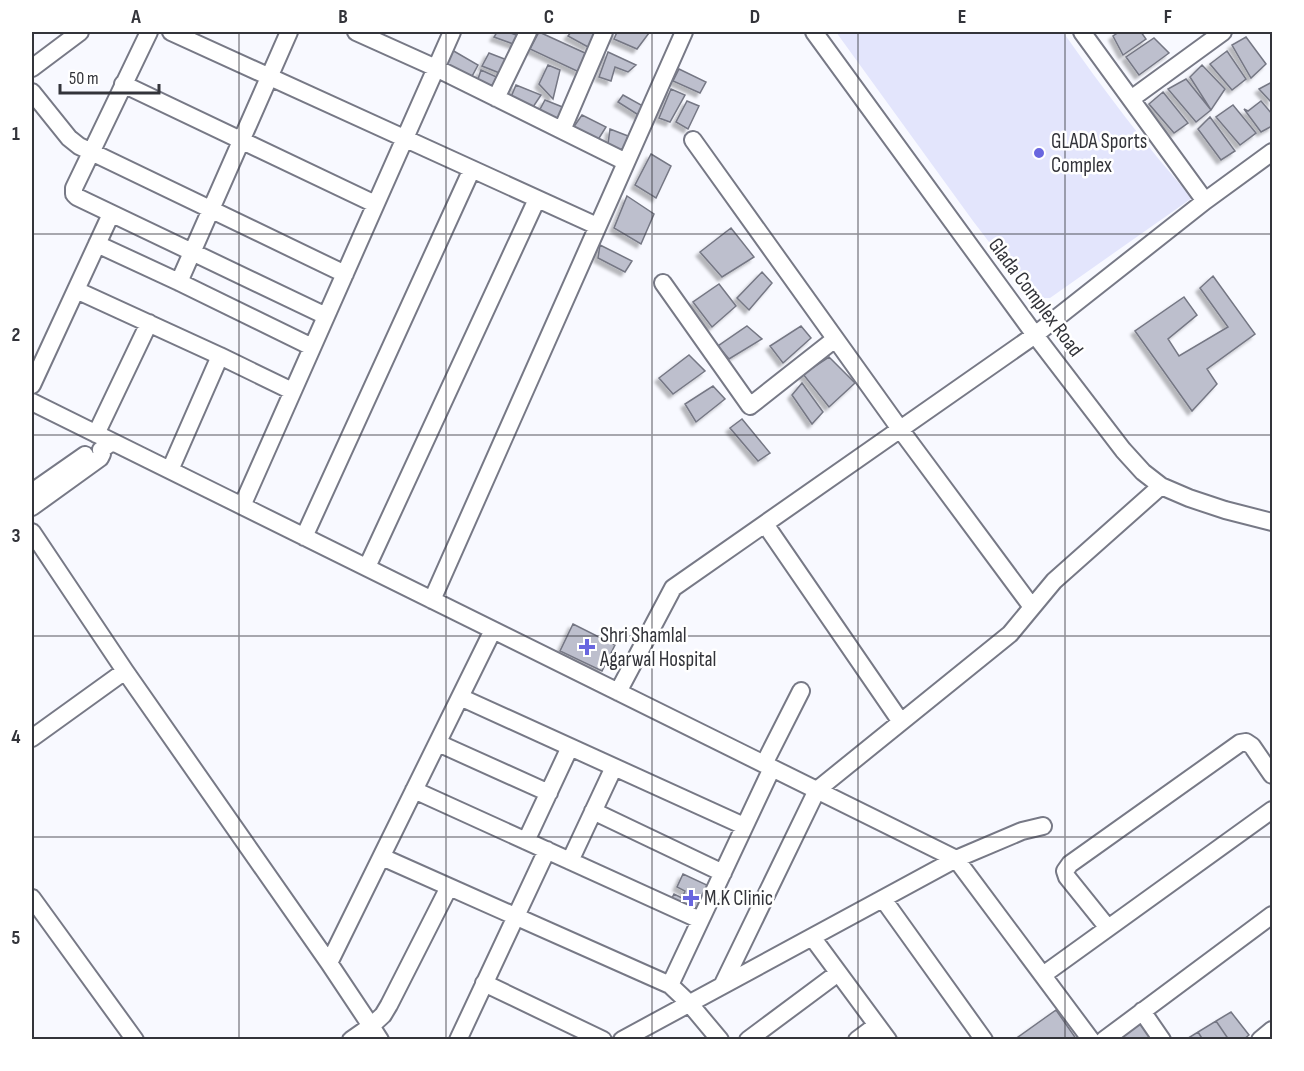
<svg xmlns="http://www.w3.org/2000/svg" width="1304" height="1071" font-family="'Sofia Sans Condensed',sans-serif">
	<style>
		.green { fill: #e3e5fc }
		.building { fill: #bdbfcd; stroke: #757784; stroke-width: 1.5; filter: url(#shadow) }
		.lines { fill: none; stroke-linecap: round; stroke-linejoin: round }
		.minor-casing { stroke: #777986; stroke-width: 20 }
		.minor { stroke: #fff; stroke-width: 16 }
		.grid { fill: none; stroke: #33343a; stroke-width: 1.5; stroke-opacity: 0.55 }
		.poi-dot { fill: #6966df; stroke: #fff; stroke-width: 2 }
		.labels { text-anchor: middle; stroke-width: 5; stroke-linejoin: round; paint-order: stroke }
		.poi-label { font-size: 21px; fill: #33343a; stroke: #fff; text-anchor: start }
		.street-label { font-size: 21px; fill: #33343a; stroke: #fff }
		.neatline { fill: none; stroke: #33343a; stroke-width: 2 }
		.grid-label { font-size: 20px; text-anchor: middle; font-weight: bold; fill: #33343a }
	</style>
	<defs>
		<filter id="shadow"><feDropShadow dx="-4" dy="4" stdDeviation="1.5" flood-color="#0004"/></filter>
	</defs>
	<rect width="100%" height="100%" fill="#f8f9ff"/>
	<path class="green" d="M836 32H1063C1103 89 1146 146 1192 198L1050 298H1042L1034 296 1028 293 973 221Z"/>
	<path class="building" d="M497 32H508L519 36 516 45 494 37Z
		M539 32 585 53 579 72 530 49Z
		M571 32H593L598 33 588 47 568 36Z
		M617 32H645L649 33 637 49 614 39Z
		M1119 32H1141L1146 39 1123 55 1113 36Z
		M1246 37 1266 64 1251 78 1232 45Z
		M1154 38 1169 53 1139 75 1126 57Z
		M452 50 478 65 470 80 444 66Z
		M1227 51 1246 79 1232 90 1210 64Z
		M608 52 636 65 628 72 615 67 611 81 599 77Z
		M489 53 507 60 502 74 482 66Z
		M548 65 560 70 553 99 539 84Z
		M1202 65 1225 89 1211 110 1190 77Z
		M679 69 706 82 700 93 673 81Z
		M481 70 501 79 493 91 477 82Z
		M1186 79 1211 110 1196 122 1168 89Z
		M1272 82V103L1259 89Z
		M516 85 541 95 531 110 511 97Z
		M671 89 685 95 670 122 659 118Z
		M1163 92 1188 123 1174 133 1149 104Z
		M623 95 643 106 640 116 618 102Z
		M545 100 565 108 558 123 538 113Z
		M687 101 699 106 688 129 676 122Z
		M1261 101 1272 114V126L1261 132 1244 109 1248 111Z
		M1233 105 1256 133 1240 145 1216 117Z
		M582 115 606 127 596 143 573 128Z
		M1210 117 1235 151 1221 160 1198 129Z
		M610 129 628 136 622 154 608 144Z
		M651 154 671 166 656 198 635 185Z
		M627 196 654 214 641 244 614 228Z
		M731 228 754 257 722 277 700 252Z
		M600 245 632 261 625 272 598 258Z
		M762 272 772 283 749 310 737 298Z
		M1213 276 1255 334 1207 369 1217 384 1192 411 1135 331 1184 297 1197 315 1168 339 1179 356 1228 327 1200 288Z
		M719 284 736 306 712 327 693 302Z
		M747 326 762 339 729 359 718 346Z
		M801 326 811 338 783 363 770 346Z
		M689 355 705 371 673 394 659 378Z
		M829 357 855 383 829 407 803 374Z
		M802 383 823 412 812 424 792 395Z
		M713 386 725 399 696 422 685 404Z
		M742 419 770 453 758 461 730 428Z
		M573 624 615 645 602 671 560 651Z
		M683 874 709 886 697 912 671 900 674 894 682 898 685 891 677 887Z
		M1056 1010 1077 1040H1014Z
		M1231 1012 1249 1035 1243 1040H1229L1216 1021Z
		M1142 1013 1160 1040H1107Z
		M1216 1021 1229 1040H1203L1198 1032Z
		M1198 1032 1203 1040H1185Z"/>
	<g class="lines">
		<g class="minor-casing">
			<path id="minor" d="M149 32 74 188V194L77 197 326 316
				M171 32 597 226
				M356 32 436 68 626 162
				M814 32 1035 335 1123 450 1143 472 1161 486 1189 498 1225 510 1272 522
				M1082 32 1205 201
				M32 68 80 32
				M123 84 375 204
				M32 92 69 138 79 146 345 274
				M496 98 528 32
				M1131 99 1223 32
				M562 130 604 32
				M693 140 900 429 1032 607
				M97 244 179 282 312 347
				M179 282 289 32
				M663 283 750 406 835 339
				M76 290 220 356 292 391
				M32 385 111 214
				M32 402 956 859 1091 1040
				M96 434 149 323
				M170 470 220 356
				M32 492 85 455
				M242 506 452 32
				M32 507 100 458 102 454 101 450 112 442
				M765 524 901 722
				M32 532 125 671 329 963 371 1026 351 1040
				M304 537 472 169
				M367 567 537 199
				M432 600 684 32
				M618 692 673 588 1035 335 1205 201 1272 152
				M460 697 744 826
				M32 738 125 671
				M438 743 549 793
				M764 764 801 691
				M414 790 700 920
				M593 811 723 873
				M526 841 570 747
				M382 857 670 985 689 1003 720 1040
				M570 861 614 767
				M32 898 135 1040
				M883 899 984 1040
				M1108 928 1067 877 1065 871 1070 864 1240 743 1246 742 1252 746 1272 775
				M812 937 888 1040
				M329 963 493 630
				M1043 975 1272 810
				M484 983 603 1040
				M670 985 772 768
				M722 986 817 790 1010 634 1054 581 1161 486
				M1142 1011 1162 1040
				M380 1040 371 1026 383 1015 389 1005 449 887
				M458 1040 547 850
				M622 1040 956 859 1022 831 1043 826
				M748 1040 838 973
				M857 1040 877 1025
				M1104 1040 1272 915
				M1260 1040 1272 1030"/>
		</g>
		<use href="#minor" class="minor"/>
	</g>
	<path class="grid" d="M239 32V1040M446 32V1040M652 32V1040M858 32V1040M1065 32V1040M32 234H1272M32 435H1272M32 636H1272M32 837H1272"/>
	<g class="poi-dot">
		<circle cx="1039" cy="153" r="6"/>
		<path d="M584 638h6v6h6v6h-6v6h-6v-6h-6v-6h6z"/>
		<path d="M688 889h6v6h6v6h-6v6h-6v-6h-6v-6h6z"/>
	</g>
	<g class="labels">
		<g class="poi-label">
			<text x="1051" y="148">GLADA Sports<tspan x="1051" dy="24">Complex</tspan></text>
			<text x="600" y="642">Shri Shamlal<tspan x="600" dy="24">Agarwal Hospital</tspan></text>
			<text x="704" y="905">M.K Clinic</text>
		</g>
		<g class="street-label">
			<text transform="translate(1036 297) rotate(53)" y="7">Glada Complex Road</text>
		</g>
	</g>
	<rect width="1304" height="1071" fill="none" stroke="#ffffff" stroke-width="66"/>
	<path d="M60 84v9h99v-9" fill="none" stroke="#33343a" stroke-width="3"/>
	<text x="69" y="84" font-size="18" fill="#33343a" stroke="#ffffff" stroke-width="4.5" paint-order="stroke">50 m</text>
	<rect x="33" y="33" width="1238" height="1005" class="neatline"/>
	<g class="grid-label">
		<text x="136" y="23">A</text>
		<text x="343" y="23">B</text>
		<text x="549" y="23">C</text>
		<text x="755" y="23">D</text>
		<text x="962" y="23">E</text>
		<text x="1168" y="23">F</text>
		<text x="16" y="140">1</text>
		<text x="16" y="341">2</text>
		<text x="16" y="542">3</text>
		<text x="16" y="743">4</text>
		<text x="16" y="944">5</text>
	</g>
</svg>
